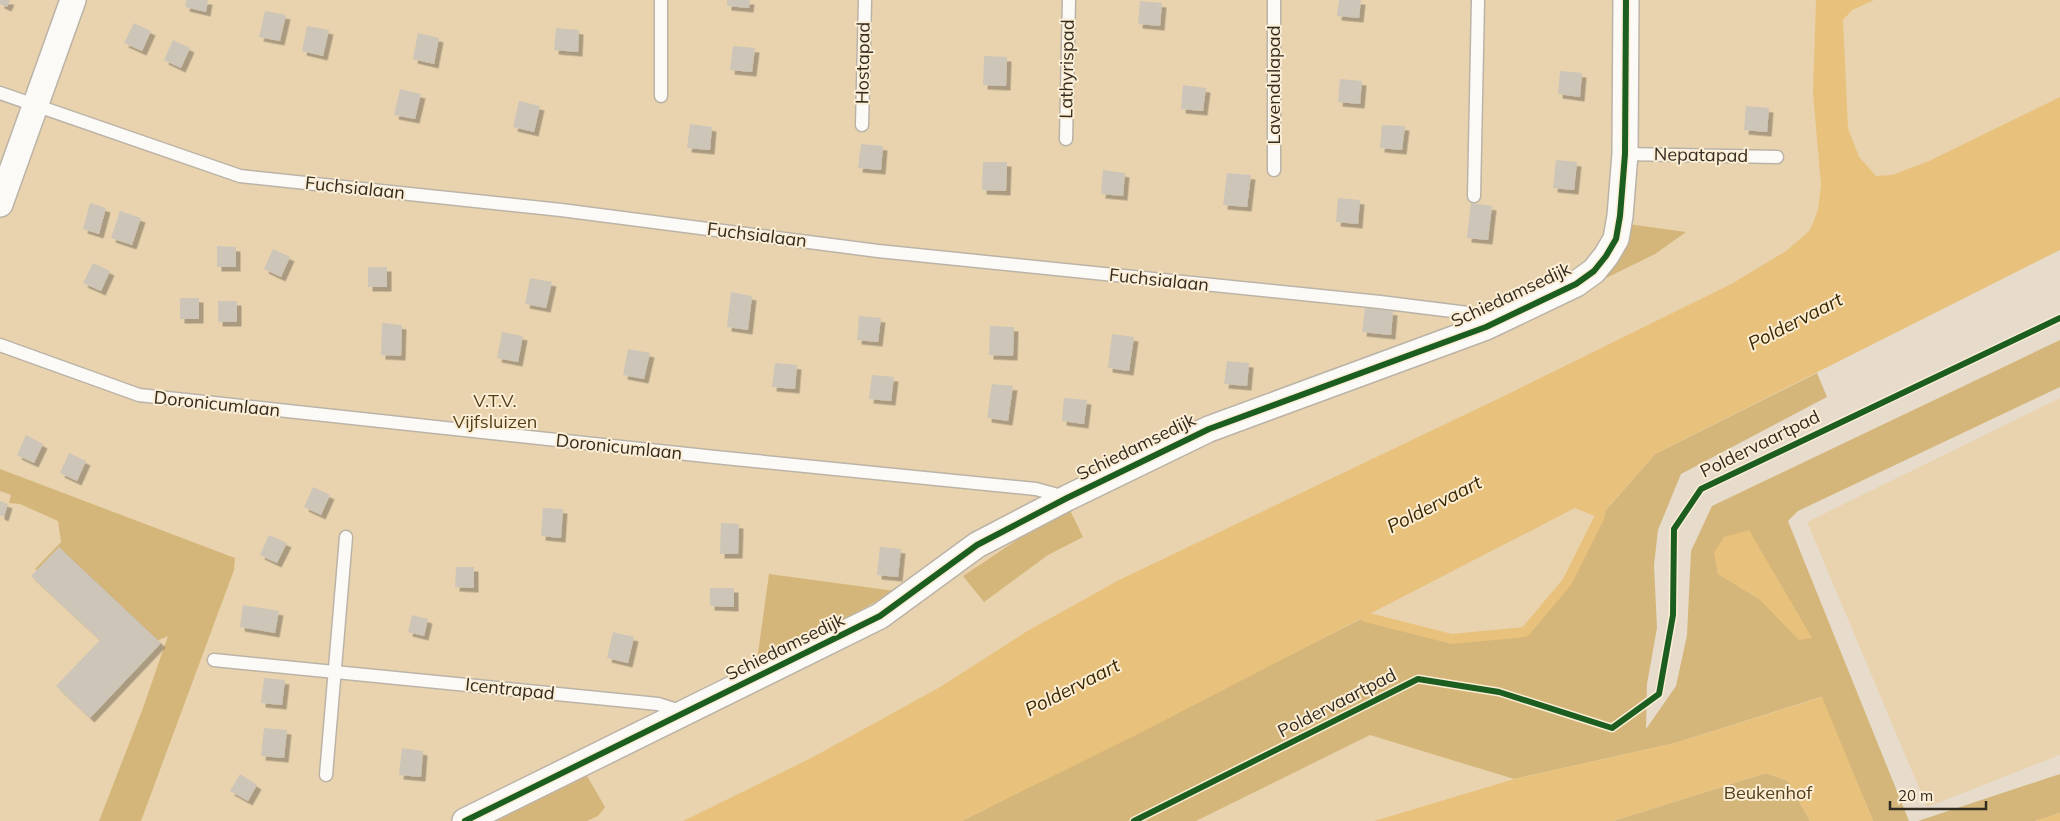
<svg xmlns="http://www.w3.org/2000/svg" width="2060" height="821" font-family="Mulish,sans-serif">
	<style>
		.green { fill: #e8d3ae }
		.forest { fill: #d5b67a; fill-rule: evenodd }
		.water { fill: #e8c17c }
		.lines { fill: none; stroke-linecap: round; stroke-linejoin: round }
		.stream { stroke: #e8c17c; stroke-width: 10 }
		.building { fill: #cdc5b8; filter: url(#shadow) }
		.lane-casing { stroke: #bcb3a7; stroke-width: 15 }
		.street-casing { stroke: #bcb3a7; stroke-width: 28 }
		.lane { stroke: #fbfaf7; stroke-width: 12 }
		.street { stroke: #fbfaf7; stroke-width: 25 }
		.cycleway-casing { stroke: #fcedd5; stroke-width: 9 }
		.cycleway { stroke: #1b5e20; stroke-width: 6 }
		.labels { text-anchor: middle; stroke-width: 4; stroke-linejoin: round; paint-order: stroke }
		.street-label { font-size: 18px; fill: #322b1f; stroke: #fcedd5 }
		.park-label { font-size: 18px; fill: #543f19; stroke: #fcedd5 }
		.water-label { font-size: 19px; font-style: italic; fill: #3d2900; stroke: #fcedd5 }
	</style>
	<defs>
		<filter id="shadow"><feDropShadow dx="4.5" dy="4.5" stdDeviation="0" flood-color="#0004"/></filter>
	</defs>
	<rect width="100%" height="100%" fill="#e7dccc"/>
	<path class="green" d="M0 0H2060V102L1810 230 1786 251 1733 283 1508 394 1119 580 1029 630 940 687 811 758 683 821H0Z
		M2060 398V755L1927 807 1807 522Z
		M1575 508 1599 518 1567 582 1525 632 1452 639 1365 617Z
		M1370 734 1514 779 1374 821H1196Z"/>
	<path class="forest" d="M1628 224 1686 232 1655 254 1598 282Z
		M2060 340V387L1798 511 1788 521 1909 821H1873L1821 697 1675 743 1514 779 1370 735 1196 821H962L1365 617 1452 639 1525 632 1567 582 1599 518 1655 454 1817 373 1827 397 1681 474 1658 530 1654 565 1657 628 1647 684 1646 729 1676 686 1687 635 1691 551 1712 506ZM1749 530 1759 599 1719 574Z
		M0 469 235 558 234 570 141 821H99L143 708 168 636 147 645 48 581 35 569 61 542 58 521 20 504 9 503 11 495 0 491Z
		M1068 506 1083 537 1048 555 984 602 963 576Z
		M769 574 895 591 756 668Z
		M1766 773 1788 781 1810 821H1613Z
		M2060 774V813L2035 821H1918Z
		M587 776 605 807 598 816 587 821H493Z"/>
	<path class="water" d="M1816 0H1874L1852 10 1843 20 1848 128 1859 157 1876 176 1892 175 1929 161 2060 97V250L1655 454 1599 518 1575 508 1142 732 962 821H683L811 758 940 687 1029 630 1119 580 1508 394 1733 283 1786 251 1810 230 1818 210 1821 185 1813 93Z
		M1749 530 1812 638 1799 640 1759 599 1718 574 1714 553 1724 537Z
		M1822 697 1873 821H1810L1788 781 1766 773 1613 821H1374L1514 779 1675 743Z
		M2060 813V821H2035Z"/>
	<g class="lines">
		<path class="stream" d="M1357 606 1365 617 1452 639 1525 632 1567 582 1599 518 1602 506"/>
	</g>
	<path class="building" d="M0 0H10L7 7 0 4Z
		M186 0H208L206 12 185 7Z
		M727 0H750L749 8 727 6Z
		M1339 0H1361L1359 18 1337 16Z
		M1140 1 1162 3 1160 26 1138 24Z
		M265 11 286 15 280 41 259 37Z
		M134 23 151 31 142 51 124 43Z
		M307 26 329 30 323 56 302 51Z
		M556 28 579 30 578 52 554 50Z
		M418 33 439 38 434 64 413 59Z
		M173 40 190 48 181 68 164 60Z
		M733 46 755 48 752 72 730 70Z
		M984 56 1007 57 1006 86 983 85Z
		M1560 71 1582 73 1580 97 1558 94Z
		M1340 79 1362 81 1360 104 1338 102Z
		M1183 85 1206 88 1203 111 1181 109Z
		M400 89 421 94 415 119 394 115Z
		M519 101 540 106 534 132 513 127Z
		M1746 106 1769 108 1767 132 1744 130Z
		M690 124 712 127 710 150 687 148Z
		M1382 125 1405 126 1402 150 1380 148Z
		M861 144 883 146 881 170 858 168Z
		M1556 160 1577 162 1574 190 1553 188Z
		M983 162H1007L1006 191 982 190Z
		M1103 170 1125 173 1123 196 1101 194Z
		M1227 173 1251 175 1247 207 1223 205Z
		M1338 198 1360 200 1358 224 1336 222Z
		M90 203 106 208 99 234 83 229Z
		M1471 203 1492 206 1488 240 1467 238Z
		M120 211 141 218 132 245 111 238Z
		M217 246 236 247V267H217Z
		M273 249 290 257 281 277 264 269Z
		M93 263 110 271 101 291 83 283Z
		M368 267H387V287H368Z
		M530 278 552 282 546 308 525 304Z
		M731 292 752 296 748 330 727 327Z
		M180 298H199V319H180Z
		M218 301H237V322H218Z
		M1365 308 1393 311 1391 335 1362 332Z
		M859 316 881 318 878 342 857 340Z
		M382 323 402 325 401 356 381 355Z
		M990 326 1014 327 1013 356 989 355Z
		M502 332 523 336 518 362 497 358Z
		M1112 334 1134 337 1129 371 1108 368Z
		M628 349 650 353 644 379 623 375Z
		M1227 361 1249 363 1247 386 1224 384Z
		M775 363 797 365 795 389 772 387Z
		M872 375 894 377 891 401 869 399Z
		M992 384 1013 386 1008 421 987 418Z
		M1064 398 1087 400 1084 424 1062 421Z
		M26 435 43 444 34 463 17 455Z
		M69 453 86 461 77 481 60 473Z
		M313 487 330 495 321 515 304 507Z
		M0 501 8 504 4 517 0 515Z
		M543 508 563 509 561 538 541 536Z
		M721 523 739 524 738 554H720Z
		M269 535 287 543 277 563 260 555Z
		M59 547 161 643 90 718 56 686 100 640 31 576Z
		M880 547 901 549 898 577 877 575Z
		M456 567H474V588L455 587Z
		M710 588H734V607L710 606Z
		M243 605 279 611 275 633 240 627Z
		M412 615 428 619 424 636 408 632Z
		M613 632 634 637 628 663 607 658Z
		M264 678 285 680 282 705 261 703Z
		M264 728 287 730 284 758 261 756Z
		M402 748 423 751 421 777 399 775Z
		M240 774 257 785 248 801 230 791Z"/>
	<g class="lines">
		<g class="lane-casing">
			<path id="lane" d="M0 93 240 176 561 210 878 251 1380 302 1468 313 1486 327
				M661 96V0
				M862 125 865 0
				M1066 139 1069 0
				M1625 154 1777 157
				M1274 170V0
				M1474 196 1478 0
				M0 345 139 395 715 457 1036 489 1065 497
				M214 660 658 704 683 712
				M326 775 346 537"/>
		</g>
		<g class="street-casing">
			<path id="street" d="M0 204 73 0
				M465 821 880 616 977 545 1067 498 1209 429 1486 327 1576 284 1594 271 1606 256 1616 239 1620 216 1625 154 1626 0"/>
		</g>
		<use href="#lane" class="lane"/>
		<use href="#street" class="street"/>
		<g class="cycleway-casing">
			<path id="cycleway" d="M465 821 880 616 977 545 1067 498 1209 429 1486 327 1576 284 1594 271 1606 256 1616 239 1620 216 1625 154 1626 0
				M1134 821 1418 679 1499 692 1612 728 1659 694 1673 615 1674 529 1701 489 2060 318"/>
		</g>
		<use href="#cycleway" class="cycleway"/>
	</g>
	<g class="labels">
		<g class="street-label">
			<text transform="translate(863 63) rotate(-89)" y="6">Hostapad</text>
			<text transform="translate(1067 69) rotate(-89)" y="6">Lathyrispad</text>
			<text transform="translate(1274 85) rotate(-90)" y="6">Lavendulapad</text>
			<text transform="translate(1701 155) rotate(1)" y="6">Nepatapad</text>
			<text transform="translate(355 188) rotate(6)" y="6">Fuchsialaan</text>
			<text transform="translate(757 235) rotate(7)" y="6">Fuchsialaan</text>
			<text transform="translate(1159 280) rotate(6)" y="6">Fuchsialaan</text>
			<text transform="translate(1511 295) rotate(-25)" y="6">Schiedamsedijk</text>
			<text transform="translate(217 404) rotate(6)" y="6">Doronicumlaan</text>
			<text transform="translate(1760 444) rotate(-26)" y="6">Poldervaartpad</text>
			<text transform="translate(619 447) rotate(6)" y="6">Doronicumlaan</text>
			<text transform="translate(1136 447) rotate(-26)" y="6">Schiedamsedijk</text>
			<text transform="translate(785 647) rotate(-26)" y="6">Schiedamsedijk</text>
			<text transform="translate(510 689) rotate(6)" y="6">Icentrapad</text>
			<text transform="translate(1337 703) rotate(-27)" y="6">Poldervaartpad</text>
		</g>
		<g class="park-label">
			<text x="495" y="407">V.T.V.<tspan x="495" dy="21">Vijfsluizen</tspan></text>
			<text x="1768" y="799">Beukenhof</text>
		</g>
		<g class="water-label">
			<text transform="translate(1795 321) rotate(-27)" y="7">Poldervaart</text>
			<text transform="translate(1434 504) rotate(-27)" y="7">Poldervaart</text>
			<text transform="translate(1072 687) rotate(-27)" y="7">Poldervaart</text>
		</g>
	</g>
	<path d="M1890 801v8h96v-8" fill="none" stroke="#322b1f" stroke-width="2.5"/>
	<text x="1898" y="801" font-size="15" fill="#322b1f" stroke="#fcedd5" stroke-width="4" paint-order="stroke">20 m</text>
</svg>
